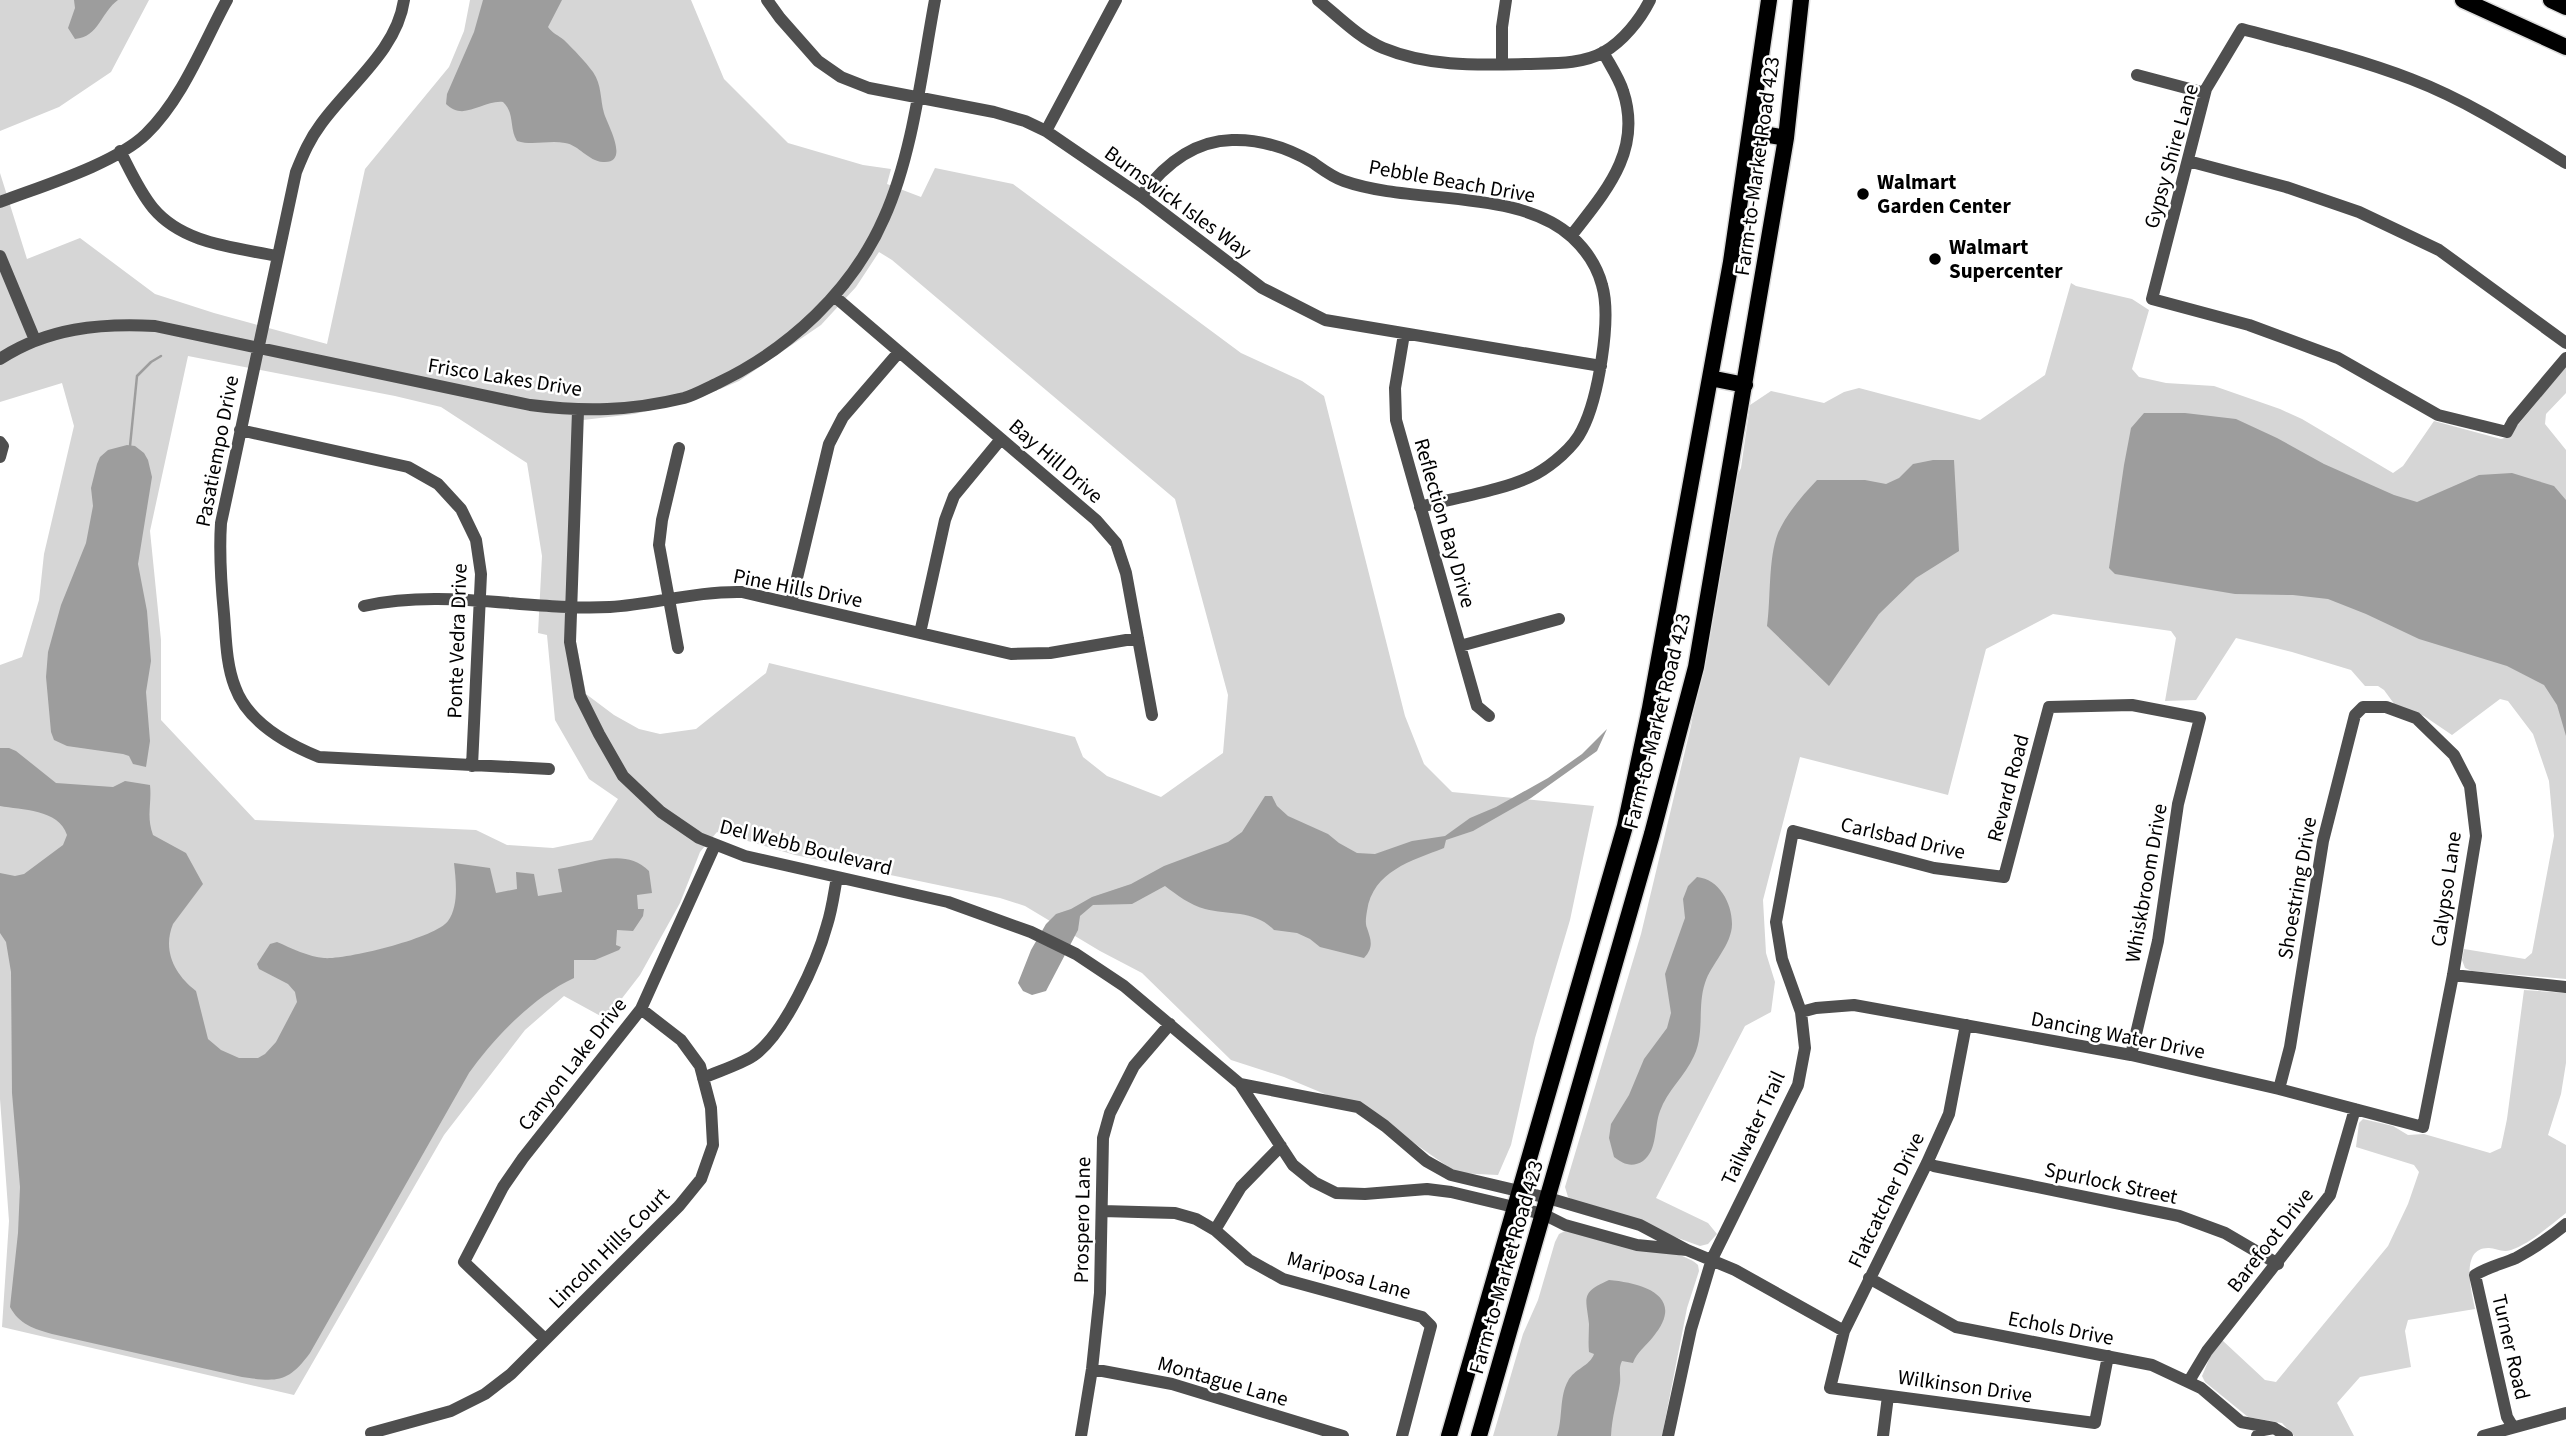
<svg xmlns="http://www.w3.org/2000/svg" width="2566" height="1436" font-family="'Source Sans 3',sans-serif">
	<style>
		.green { fill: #d6d6d6; fill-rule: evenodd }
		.water { fill: #9d9d9d }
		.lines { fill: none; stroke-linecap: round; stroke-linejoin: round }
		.stream { stroke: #9d9d9d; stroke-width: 2.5 }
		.major-casing { stroke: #dbdbdb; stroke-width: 19 }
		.minor { stroke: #4f4f4f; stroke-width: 12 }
		.major { stroke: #000; stroke-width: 16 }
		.poi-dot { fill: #000; stroke: #fff; stroke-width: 2.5 }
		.labels { text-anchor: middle; stroke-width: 5; stroke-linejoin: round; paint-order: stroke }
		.street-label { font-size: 21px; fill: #000; stroke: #fff }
		.poi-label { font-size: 21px; font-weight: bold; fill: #000; stroke: #fff; text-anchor: start }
	</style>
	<rect width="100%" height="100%" fill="#fff"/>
	<path class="green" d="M0 0H149L111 72 59 107 0 131Z
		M470 0H691L724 79 788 143 863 165 891 169 887 184 921 197 935 168 1013 184 1241 353 1302 381 1324 396 1405 716 1424 764 1452 792 1594 806 1570 920 1535 1038 1511 1145 1498 1175 1457 1173 1388 1125 1332 1097 1284 1077 1231 1060 1142 973 1100 951 1025 906 1000 898 795 855 717 832 700 852 680 903 640 975 606 1019 564 996 525 1030 444 1135 294 1395 2 1327 9 1221 0 1099V665L22 657 39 600 44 554 74 426 62 383 0 402V173L27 259 80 238 155 294 214 313 327 344 365 169 449 67 464 31ZM879 252 892 260 1175 499 1228 695 1223 753 1161 797 1107 776 1083 757 1075 737 769 663 766 673 696 729 660 734 639 729 614 715 586 694 575 636 583 420 634 414 692 401 739 381 821 325 856 287ZM188 356 395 396 441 407 527 463 542 556 538 633 547 635 555 720 589 779 618 799 592 840 553 848 507 845 476 830 255 820 161 720V640L150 531Z
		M2071 283 2076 286 2132 299 2149 310 2132 369 2139 377 2166 383 2214 386 2280 409 2302 419 2393 473 2403 466 2434 421 2501 439 2508 437 2566 366V393L2546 414 2545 424 2566 450V979L2472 971 2465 968 2462 960 2464 949 2525 959 2532 953 2554 836 2549 781 2533 734 2508 701 2500 699 2452 735 2424 716 2395 705 2384 690 2378 686H2365L2351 670 2292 652 2236 638 2196 700 2165 701 2176 638 2171 631 2053 614 1986 649 1948 795 1800 757 1763 900 1766 953 1775 982 1771 1012 1745 1026 1656 1198 1708 1223 1717 1234 1708 1244 1700 1246 1575 1201 1568 1197 1565 1187 1641 934 1691 726 1734 482 1741 468 1750 405 1771 391 1824 403 1844 392 1859 388 1980 420 2045 375Z
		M2524 990 2566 993V1063L2561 1094 2548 1135 2566 1145V1213C2549 1226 2531 1243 2511 1250 2502 1253 2496 1248 2489 1248 2459 1247 2472 1293 2475 1309L2408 1320 2405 1331 2411 1367 2360 1377 2337 1403 2354 1436H2294L2282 1423 2248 1417 2205 1382 2202 1376 2210 1357 2222 1340 2265 1380 2276 1382 2388 1246 2408 1204 2419 1172 2414 1165 2356 1147 2359 1123 2363 1119 2393 1126 2408 1135 2424 1134 2490 1153 2501 1148 2507 1119Z
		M1565 1231C1590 1236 1685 1249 1698 1265L1699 1271 1687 1308 1662 1436H1493L1523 1334 1538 1300 1555 1242 1559 1234Z"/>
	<path class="water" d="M74 0H118C101 12 99 37 75 39L68 28 75 8Z
		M483 0H562L548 27C552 33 558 35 564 40 574 50 585 61 593 72 602 85 600 99 604 113 607 124 631 164 603 162 588 161 579 145 565 143 548 140 533 146 517 141 509 128 515 113 503 102 482 100 464 122 446 104L447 94 474 32Z
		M2144 413H2185L2236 419 2277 438 2324 464 2394 495 2417 502 2479 475 2512 473 2554 486 2566 500V736L2557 705 2544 685 2507 666 2419 639 2366 614 2328 599 2293 595 2235 594 2115 574 2109 568 2124 465 2131 428Z
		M127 445 135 446 144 453 148 460 152 477 138 564 147 611 151 661 146 692 150 741 146 767 133 764 129 756 123 754 67 746 54 740 51 732 46 677 48 652 61 605 86 543 93 506 91 488 97 464 100 457 108 450Z
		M1933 460H1954L1959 551 1916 578 1879 614 1829 686 1767 626C1771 598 1768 559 1778 533 1787 513 1802 496 1817 480H1865L1886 484 1899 478 1913 464Z
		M1607 729 1597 751 1531 798 1473 831 1446 840 1444 848C1411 861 1373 871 1367 911 1366 917 1365 923 1367 928 1371 940 1374 947 1364 958L1320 947 1310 939 1297 933 1274 930C1255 910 1229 915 1205 909 1190 905 1177 895 1165 886L1132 904 1093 905 1080 916 1078 930 1046 991 1032 995 1023 991 1018 983 1031 950 1046 924 1056 914 1071 909 1092 897 1131 884 1164 866 1228 842 1242 832 1265 796H1272L1277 806 1288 816 1328 834 1339 843 1357 853 1375 854 1412 841 1445 836 1470 818 1496 807 1548 778 1582 754Z
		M0 748H9L16 751 56 783 113 787 125 781 150 785C152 804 146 816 153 835L186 853 203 884 173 924C162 951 175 975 196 991L208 1039 221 1050 239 1058H258L265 1054 276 1042 297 1002 295 992 288 984 259 969 257 964 270 944 277 942C291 948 309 957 324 958 345 960 436 938 448 921 459 906 456 881 454 863L490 868 496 893 517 889 516 872 534 874 538 896 562 892 558 869C589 865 624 846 649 871L652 893 637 895 638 909H644L643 916 633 931 617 930 616 945 621 947 619 950 595 960H574V978C533 997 495 1037 469 1073L310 1353C288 1383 277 1382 242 1377L52 1334C34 1329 19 1324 10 1307L18 1233 20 1187 12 1093 11 972 6 942 0 933V873L15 876 24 874 63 845 67 835C59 809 21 810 0 806Z
		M1697 877C1719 879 1732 903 1732 924 1732 945 1711 964 1705 983 1697 1007 1705 1033 1694 1056 1685 1076 1667 1091 1660 1111 1654 1126 1658 1150 1643 1161 1632 1168 1623 1164 1614 1157L1609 1138 1611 1124 1629 1095 1644 1059 1667 1028 1671 1013 1665 974 1685 918 1683 899 1688 886Z
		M1609 1280C1643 1283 1687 1296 1653 1337 1646 1346 1637 1352 1633 1363L1622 1361C1618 1369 1621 1375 1620 1383 1617 1402 1612 1416 1611 1436H1557C1563 1419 1559 1397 1568 1381 1574 1369 1590 1366 1594 1354L1589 1352C1588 1342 1589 1333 1589 1324 1586 1297 1580 1293 1609 1280Z"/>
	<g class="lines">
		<path class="stream" d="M130 446 137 376 151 362 161 356"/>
		<g class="major-casing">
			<path id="major" d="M2463 0 2566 47
				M2551 0 2566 7
				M1751 132 1786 138
				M1710 378 1745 385
				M1449 1436 1625 826 1650 708 1731 262 1769 0
				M1479 1436 1652 834 1696 667 1786 138 1801 0"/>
		</g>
		<path class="minor" d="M404 0C397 50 349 85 321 124 309 140 303 155 296 172L221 523C219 553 221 583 224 614 226 638 226 664 235 687 248 723 287 744 319 757L549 769
			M767 0 780 18 818 61 841 77 869 88 994 112 1025 121 1046 131 1141 196 1262 288 1325 320 1601 366
			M1318 0C1338 16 1359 38 1383 48 1429 67 1477 65 1525 64 1551 63 1581 65 1604 52 1623 41 1640 20 1650 0
			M1502 64V27L1506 0
			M2137 75 2205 93
			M1046 131 1116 0
			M120 151C130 170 139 191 153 208 183 244 234 247 277 256
			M2188 161 2286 187 2359 212 2439 250 2566 343
			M2566 163C2516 132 2466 100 2411 79 2356 58 2298 44 2242 29L2206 89 2152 299 2249 325 2338 358 2438 415 2507 432 2513 421 2566 358
			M1141 196C1163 166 1192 141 1232 140 1261 139 1286 147 1312 162 1322 169 1332 177 1344 181 1412 205 1519 188 1572 237 1586 250 1597 266 1602 285 1612 319 1598 399 1582 430 1574 447 1552 465 1536 474 1506 490 1454 498 1420 507
			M0 202C42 186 115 164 146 134 183 98 203 44 227 0
			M1571 236C1605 192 1643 151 1623 91 1619 78 1610 65 1603 52
			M0 256 35 340
			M834 296 1096 520 1116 543 1126 573 1152 715
			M1404 334 1395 388 1396 420 1477 706 1489 716
			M0 359C47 328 100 323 155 326L530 405C585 412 630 411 684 398 695 395 707 388 718 383 789 349 852 291 884 218 913 154 922 69 935 0
			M578 411 570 642 580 696 599 734 623 776 661 812 699 838 745 856 948 902 1031 932 1076 954 1124 986 1240 1084 1293 1165 1314 1182 1336 1193 1365 1194 1427 1189 1451 1192 1543 1214 1565 1225 1637 1245 1687 1250
			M240 430 408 467 438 484 461 509 476 540 481 574 472 766
			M0 442 3 446 0 457
			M791 603 829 444 843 417 899 352
			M364 606C445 588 528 611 610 607 654 604 697 591 742 592L1011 654 1050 653 1138 638
			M920 633 945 520 954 496 1001 439
			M1460 646 1559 619
			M678 648 659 545 662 520 679 448
			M2453 975 2566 987
			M1801 1012 1816 1008 1854 1005 2131 1055 2279 1089 2423 1127 2453 975 2476 836 2470 786 2454 755 2416 718 2386 707H2363L2355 715 2323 841 2290 1047 2279 1089
			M1966 1025 1949 1114 1927 1163 1844 1331 1830 1388 2095 1423 2108 1356
			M703 1078C719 1071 739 1065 753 1056 784 1035 817 962 827 925 832 910 834 893 837 877
			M1240 1084 1358 1107 1385 1126 1426 1161 1451 1175 1548 1198 1640 1225 1687 1250 1735 1270 1844 1331
			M1927 1163 1934 1166 2179 1216 2225 1233 2278 1264
			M1102 1211 1175 1213 1196 1219 1215 1230 1249 1260 1283 1279 1422 1317 1431 1326 1402 1436
			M1215 1230 1241 1187 1281 1146
			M1869 1278 1956 1327 2152 1365 2201 1388 2241 1422 2274 1428
			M545 1339 464 1262 503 1187 523 1158 641 1009 715 845
			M1092 1369 1172 1384 1343 1436
			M2189 1381 2207 1351 2330 1195 2355 1109
			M2513 1427 2507 1417 2475 1275C2488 1267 2502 1264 2516 1258 2534 1248 2551 1237 2566 1224
			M371 1433 451 1411 485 1394 511 1374 679 1206 701 1179 713 1145 711 1108 700 1066 681 1040 641 1009
			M1081 1436 1092 1369 1100 1293 1103 1138 1110 1113 1134 1066 1170 1024
			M1668 1436 1691 1329 1712 1259 1798 1085 1805 1048 1801 1012 1782 959 1776 922 1793 831 1934 868 2004 877 2049 707 2132 705 2200 718 2178 804 2158 941 2131 1055
			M1883 1436 1888 1396
			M2257 1436 2263 1430 2274 1428 2287 1436
			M2483 1436 2566 1413"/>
		<use href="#major" class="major"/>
	</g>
	<g class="poi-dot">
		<circle cx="1863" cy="194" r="7"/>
		<circle cx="1935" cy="259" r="7"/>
	</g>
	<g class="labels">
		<g class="street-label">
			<text transform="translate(2171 156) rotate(-74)" y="7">Gypsy Shire Lane</text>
			<text transform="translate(1757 166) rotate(-82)" y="7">Farm-to-Market Road 423</text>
			<text transform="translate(1452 181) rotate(10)" y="7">Pebble Beach Drive</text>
			<text transform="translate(1178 202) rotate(36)" y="7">Burnswick Isles Way</text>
			<text transform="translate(505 377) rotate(9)" y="7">Frisco Lakes Drive</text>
			<text transform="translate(217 451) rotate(-79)" y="7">Pasatiempo Drive</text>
			<text transform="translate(1056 461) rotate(41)" y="7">Bay Hill Drive</text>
			<text transform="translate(1445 523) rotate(74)" y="7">Reflection Bay Drive</text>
			<text transform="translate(798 588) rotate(11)" y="7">Pine Hills Drive</text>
			<text transform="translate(457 641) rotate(-88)" y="7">Ponte Vedra Drive</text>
			<text transform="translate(1657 721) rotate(-76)" y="7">Farm-to-Market Road 423</text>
			<text transform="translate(2008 788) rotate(-75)" y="7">Revard Road</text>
			<text transform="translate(1903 838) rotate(13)" y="7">Carlsbad Drive</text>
			<text transform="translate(806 847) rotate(14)" y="7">Del Webb Boulevard</text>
			<text transform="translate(2146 883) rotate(-80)" y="7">Whiskbroom Drive</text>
			<text transform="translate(2297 888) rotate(-80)" y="7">Shoestring Drive</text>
			<text transform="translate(2446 889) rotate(-82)" y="7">Calypso Lane</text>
			<text transform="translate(2118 1035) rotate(11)" y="7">Dancing Water Drive</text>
			<text transform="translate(572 1064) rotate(-52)" y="7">Canyon Lake Drive</text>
			<text transform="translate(1753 1128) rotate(-65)" y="7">Tailwater Trail</text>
			<text transform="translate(2111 1183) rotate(12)" y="7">Spurlock Street</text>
			<text transform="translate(1886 1200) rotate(-64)" y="7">Flatcatcher Drive</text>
			<text transform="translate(1082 1220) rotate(-89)" y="7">Prospero Lane</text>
			<text transform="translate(2270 1240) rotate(-52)" y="7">Barefoot Drive</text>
			<text transform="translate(609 1248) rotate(-45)" y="7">Lincoln Hills Court</text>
			<text transform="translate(1506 1267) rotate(-74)" y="7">Farm-to-Market Road 423</text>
			<text transform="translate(1349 1275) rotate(16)" y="7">Mariposa Lane</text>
			<text transform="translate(2061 1328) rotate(11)" y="7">Echols Drive</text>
			<text transform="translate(2511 1347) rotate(77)" y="7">Turner Road</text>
			<text transform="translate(1223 1381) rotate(16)" y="7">Montague Lane</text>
			<text transform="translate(1965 1386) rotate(8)" y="7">Wilkinson Drive</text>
		</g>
		<g class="poi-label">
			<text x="1877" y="189">Walmart<tspan x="1877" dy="24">Garden Center</tspan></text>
			<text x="1949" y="254">Walmart<tspan x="1949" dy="24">Supercenter</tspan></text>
		</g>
	</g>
</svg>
